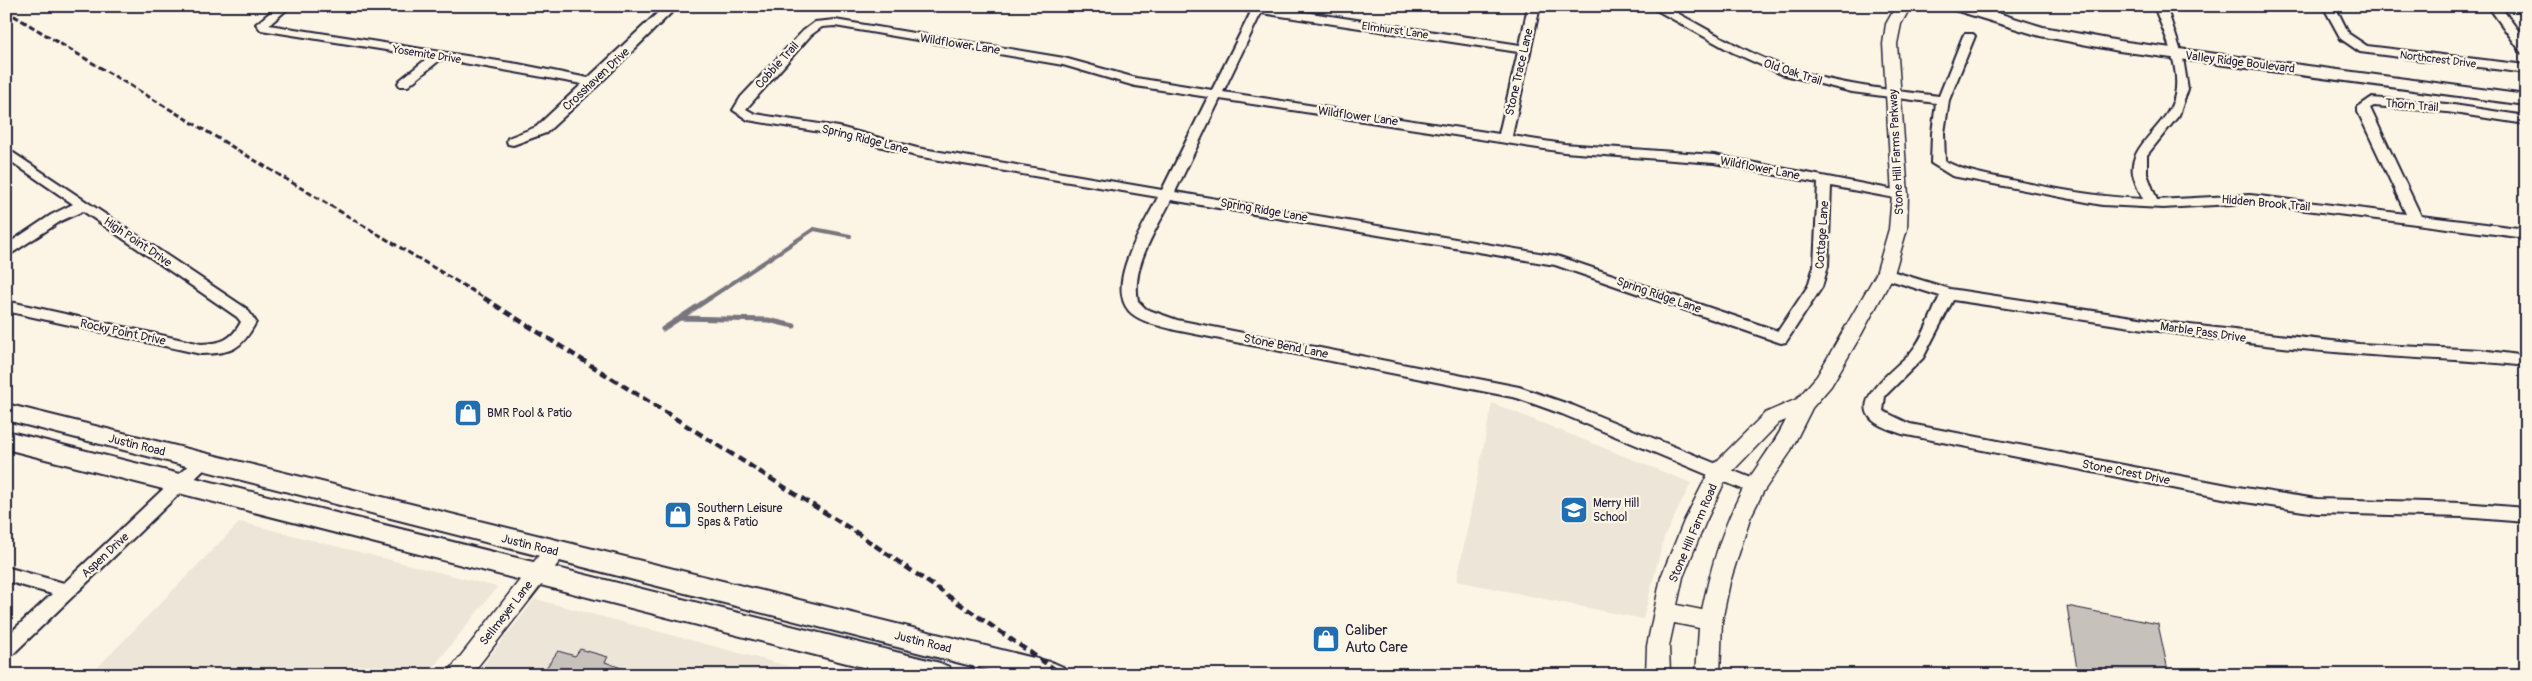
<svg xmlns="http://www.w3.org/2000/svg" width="2532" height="681" font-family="Pangolin,sans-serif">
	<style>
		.built { fill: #ece5d8 }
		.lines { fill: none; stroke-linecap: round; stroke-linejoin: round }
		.stream-far1 { stroke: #78757e; stroke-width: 4 }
		.stream { stroke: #78757e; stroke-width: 5 }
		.building { fill: #c6c1bb; stroke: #22223b }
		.minor-casing { stroke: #22223b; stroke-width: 4 }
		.tertiary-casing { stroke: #22223b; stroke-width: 3 }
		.secondary-casing { stroke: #22223b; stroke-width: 4 }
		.minor { fill: #fcf5e5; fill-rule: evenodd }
		.tertiary { fill: #fcf5e5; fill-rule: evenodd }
		.secondary { fill: #fcf5e5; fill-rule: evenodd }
		.rail-far1 { stroke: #22223b; stroke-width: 3; stroke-dasharray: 6 3; stroke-linecap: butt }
		.rail { stroke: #22223b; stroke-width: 4.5; stroke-dasharray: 8 4.5; stroke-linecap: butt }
		.labels { text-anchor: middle; stroke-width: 4.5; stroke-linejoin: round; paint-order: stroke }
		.far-street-label { font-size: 11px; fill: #22223b; stroke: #fcf5e5 }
		.street-label { font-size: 12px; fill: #22223b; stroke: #fcf5e5 }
		.poi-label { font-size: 12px; fill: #22223b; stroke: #fcf5e5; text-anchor: start }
		.near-poi-label { font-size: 15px; fill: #22223b; stroke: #fcf5e5; text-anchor: start }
	</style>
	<rect width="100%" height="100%" fill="#fcf5e5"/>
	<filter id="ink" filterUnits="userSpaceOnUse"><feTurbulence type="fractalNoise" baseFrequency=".02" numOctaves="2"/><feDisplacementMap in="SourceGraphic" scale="10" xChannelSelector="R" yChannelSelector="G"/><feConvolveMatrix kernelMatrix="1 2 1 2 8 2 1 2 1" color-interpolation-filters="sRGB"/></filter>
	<g filter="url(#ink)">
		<path class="built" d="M1492 403 1691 483 1664 537 1643 619 1457 581Z
			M240 522 497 587 427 675H90Z
			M535 599 671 635 822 675H475Z"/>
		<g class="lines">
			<path class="stream-far1" d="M708 299 814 229 850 236"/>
			<path class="stream" d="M680 318 768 320 794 326
				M663 329 710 298"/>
		</g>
		<path class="building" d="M2067 606 2158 624 2169 675H2078Z
			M580 649 608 657 605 662 632 672V675H541L558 651 575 656Z"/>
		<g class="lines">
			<g class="minor-casing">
				<path id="minor" d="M278 6H291L269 25 518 64 588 78 665 6H678L597 86 546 133 513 145 508 144 507 141 508 138 536 127 582 84 441 59 408 86H400L398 83 400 80 429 57 261 30 256 24Z
					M1230 6H1265L1520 45 1528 6H1540L1512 136 1564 144 1714 155 1905 192 1907 195 1900 199 1831 186 1828 266 1822 287 1786 342 1781 343 1555 265 1171 200C1156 231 1131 265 1138 301L1146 309 1177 320 1519 387 1574 406 1761 482 1763 487 1761 492 1755 493 1749 492 1562 414 1517 398 1175 330C1161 326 1139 322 1129 311 1105 283 1145 224 1158 197L916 156 838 135 748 120 733 110 741 97 803 31 815 22 835 20 1064 58 1136 78 1212 90 1251 12ZM1261 13 1518 52 1499 134 1223 92ZM835 26 1063 65 1135 86 1208 97 1162 190 917 148 839 127 755 114 746 109 811 35 822 27ZM1220 99 1564 152 1714 163 1818 183 1814 266 1808 286 1778 331 1557 256 1175 192Z
					M1649 6H1664C1706 28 1747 54 1791 69 1839 85 1889 90 1939 96L1963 36 1965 34H1973L1975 36 1949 100 1944 133 1945 161C1965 172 1988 175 2011 180 2055 189 2098 197 2143 199 2140 192 2135 183 2133 174 2128 144 2169 126 2175 95 2181 67 2164 33 2154 6H2166L2183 58 2188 89 2179 115 2147 155V174L2157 200 2250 195 2406 214 2358 112V107L2371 98 2447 104 2526 116V124L2447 112 2374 106 2370 108 2421 216 2526 229V238L2250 203 2163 208 2102 205 1952 176 1931 163 1932 133 1936 103 1852 92 1781 74 1732 52Z
					M2323 6H2335L2349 34 2367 46 2526 65V73L2360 52 2341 39Z
					M2488 6H2500L2526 41V54L2522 53Z
					M6 148 247 309 256 322C241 350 232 353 201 354L6 311V301L201 344C221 343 231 341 241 322L237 317 83 211 61 221 6 257V245L51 215 73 204 6 158Z
					M1885 269 1950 289 2172 323 2359 344 2481 350 2526 356V366C2470 359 2415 359 2359 354 2223 344 2088 320 1953 300L1923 358 1885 396 1883 411 1910 424 2238 487 2317 499 2462 503 2526 508V522L2462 517 2317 513 2238 501 1902 434C1892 430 1875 426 1869 416 1855 395 1900 365 1911 352 1924 337 1931 314 1940 296L1880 277 1878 274 1880 271Z
					M203 455 209 457 211 461 209 465 12 655 6 657V637L52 594 6 581V567L64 583 197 457Z"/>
			</g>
			<g class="tertiary-casing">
				<path id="tertiary" d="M1896 6H1911L1901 24 1897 44 1908 195 1907 229 1894 274 1861 335 1831 386 1812 408 1789 454 1763 492 1750 518 1730 582 1722 621 1720 675H1696L1699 628 1674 623 1669 646 1670 675H1646L1647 646 1661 577 1684 521 1712 466 1765 413 1797 399 1817 376 1876 274 1889 229 1892 195 1883 44 1886 24ZM1786 420C1775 443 1760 461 1747 482 1724 521 1711 566 1702 610L1677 605 1683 577 1706 521 1727 477 1779 423Z
					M555 542 563 545 566 551 563 557 471 675H446L547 545Z"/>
			</g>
			<g class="secondary-casing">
				<path id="secondary" d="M1949 6H1975L2043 27 2119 41 2526 95V105L2119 51 2040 36 1951 9Z
					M6 404 1054 663 1063 667 1067 675H1007L6 420Z
					M6 431 940 663 949 667 953 675H894L6 449Z"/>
			</g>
			<use href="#minor" class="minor"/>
			<use href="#tertiary" class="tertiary"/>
			<use href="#secondary" class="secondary"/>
			<path class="rail-far1" d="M6 11 486 299"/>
			<path class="rail" d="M484 298 854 531 1063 675"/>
		</g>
	</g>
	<defs>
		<g id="shop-square" transform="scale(1.4375)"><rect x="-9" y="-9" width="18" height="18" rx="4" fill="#1f6fb2" stroke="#fcf5e5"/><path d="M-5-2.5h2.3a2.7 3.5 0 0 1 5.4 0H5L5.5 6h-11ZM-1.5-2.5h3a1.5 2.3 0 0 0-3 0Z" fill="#fff"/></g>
		<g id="school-square" transform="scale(1.4375)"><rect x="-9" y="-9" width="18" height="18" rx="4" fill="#1f6fb2" stroke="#fcf5e5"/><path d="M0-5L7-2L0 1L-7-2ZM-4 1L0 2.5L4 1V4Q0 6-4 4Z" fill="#fff"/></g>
	</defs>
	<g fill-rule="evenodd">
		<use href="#shop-square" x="468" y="413"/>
		<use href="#school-square" x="1574" y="510"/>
		<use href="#shop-square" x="678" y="515"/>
		<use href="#shop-square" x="1326" y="639"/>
	</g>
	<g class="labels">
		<g class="far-street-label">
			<text transform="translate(1395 30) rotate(8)" y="4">Elmhurst Lane</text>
			<text transform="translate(427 54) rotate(9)" y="4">Yosemite Drive</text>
			<text transform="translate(2438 59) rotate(7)" y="4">Northcrest Drive</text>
		</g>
		<g class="street-label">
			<text transform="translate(960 44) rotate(9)" y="4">Wildflower Lane</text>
			<text transform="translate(2240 62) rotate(7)" y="4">Valley Ridge Boulevard</text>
			<text transform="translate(777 65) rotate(-48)" y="4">Cobble Trail</text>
			<text transform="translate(1519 72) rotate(-77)" y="4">Stone Trace Lane</text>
			<text transform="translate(1793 72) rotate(18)" y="4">Old Oak Trail</text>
			<text transform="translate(596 79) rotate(-43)" y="4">Crosshaven Drive</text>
			<text transform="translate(2412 105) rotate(5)" y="4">Thorn Trail</text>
			<text transform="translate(1358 116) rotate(8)" y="4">Wildflower Lane</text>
			<text transform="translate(865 139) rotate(14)" y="4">Spring Ridge Lane</text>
			<text transform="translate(1896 152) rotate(-93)" y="4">Stone Hill Farms Parkway</text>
			<text transform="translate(1760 168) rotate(11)" y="4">Wildflower Lane</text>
			<text transform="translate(2266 203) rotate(5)" y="4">Hidden Brook Trail</text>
			<text transform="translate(1264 210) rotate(10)" y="4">Spring Ridge Lane</text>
			<text transform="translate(1822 235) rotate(-86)" y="4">Cottage Lane</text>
			<text transform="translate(138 242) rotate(34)" y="4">High Point Drive</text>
			<text transform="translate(1659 295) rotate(19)" y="4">Spring Ridge Lane</text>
			<text transform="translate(123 332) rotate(12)" y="4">Rocky Point Drive</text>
			<text transform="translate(2203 332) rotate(8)" y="4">Marble Pass Drive</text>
			<text transform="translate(1286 346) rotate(11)" y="4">Stone Bend Lane</text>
			<text transform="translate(137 445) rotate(14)" y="4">Justin Road</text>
			<text transform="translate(2126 472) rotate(11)" y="4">Stone Crest Drive</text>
			<text transform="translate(1693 533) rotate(-67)" y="4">Stone Hill Farm Road</text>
			<text transform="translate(530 545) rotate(14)" y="4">Justin Road</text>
			<text transform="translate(105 555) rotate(-43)" y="4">Aspen Drive</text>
			<text transform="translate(506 613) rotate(-52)" y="4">Sellmeyer Lane</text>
			<text transform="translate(923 642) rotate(14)" y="4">Justin Road</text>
		</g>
		<g class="poi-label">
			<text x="487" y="417">BMR Pool &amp; Patio</text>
			<text x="1593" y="507">Merry Hill<tspan x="1593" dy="14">School</tspan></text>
			<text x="697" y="512">Southern Leisure<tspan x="697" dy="14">Spas &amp; Patio</tspan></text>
		</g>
		<g class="near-poi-label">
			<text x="1345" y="635">Caliber<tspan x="1345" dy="17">Auto Care</tspan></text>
		</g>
	</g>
	<rect width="2532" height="681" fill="none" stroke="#fcf5e5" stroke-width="25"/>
	<rect x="12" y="12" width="2507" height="656" fill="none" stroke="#22223b" stroke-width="2" filter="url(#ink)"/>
</svg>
